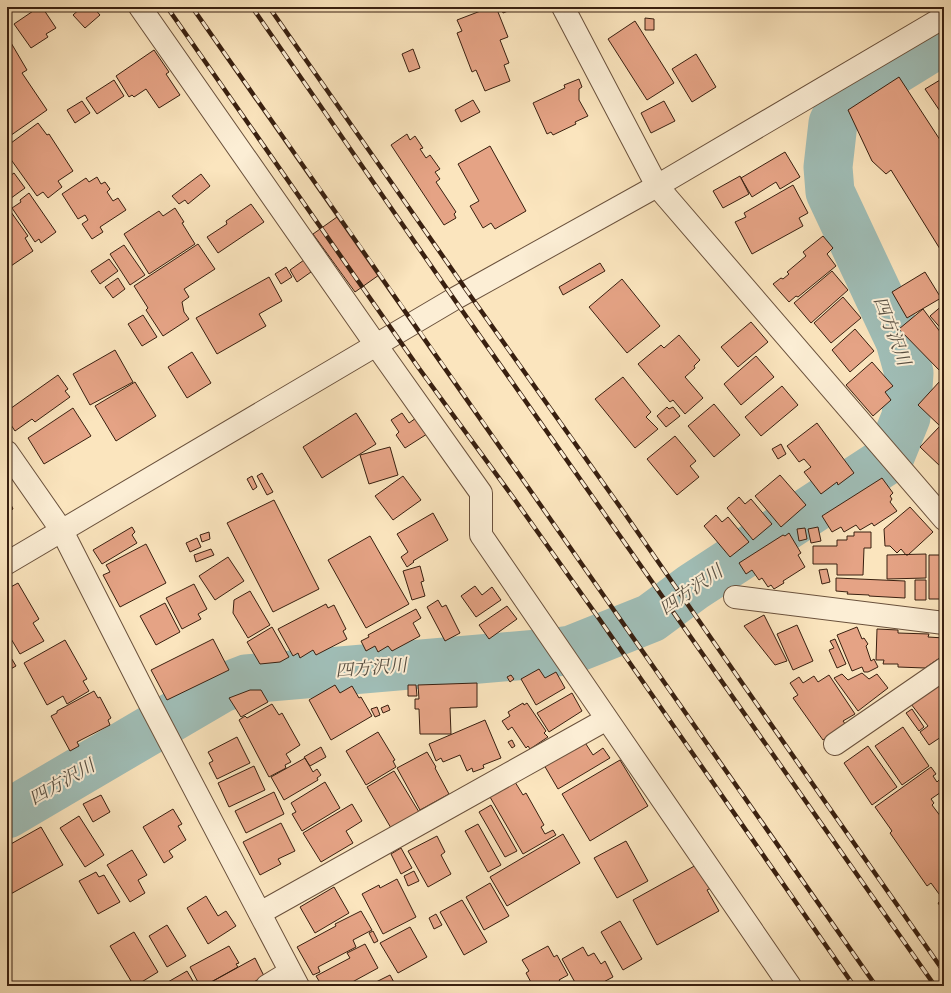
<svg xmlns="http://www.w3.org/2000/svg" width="951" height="993" font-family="'IM FELL DW Pica','Noto Serif JP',serif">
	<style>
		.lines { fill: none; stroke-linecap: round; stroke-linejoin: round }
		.river { stroke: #a0beb7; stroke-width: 49 }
		.building { fill: #e5a385; stroke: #392010 }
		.minor-casing { stroke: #6a513c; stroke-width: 24 }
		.tertiary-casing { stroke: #6a513c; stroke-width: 24 }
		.minor { stroke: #fceed5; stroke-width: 22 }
		.tertiary { stroke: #fceed5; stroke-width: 22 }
		.rail-casing { stroke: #392010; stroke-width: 4.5 }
		.rail { stroke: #fceed5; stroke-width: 3; stroke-dasharray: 9; stroke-linecap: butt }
		.labels { text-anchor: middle; stroke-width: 4; stroke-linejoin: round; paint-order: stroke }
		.water-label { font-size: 18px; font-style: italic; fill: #584f42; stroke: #fceed5 }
	</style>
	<rect width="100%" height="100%" fill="#fbe5be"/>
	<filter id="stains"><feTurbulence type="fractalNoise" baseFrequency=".005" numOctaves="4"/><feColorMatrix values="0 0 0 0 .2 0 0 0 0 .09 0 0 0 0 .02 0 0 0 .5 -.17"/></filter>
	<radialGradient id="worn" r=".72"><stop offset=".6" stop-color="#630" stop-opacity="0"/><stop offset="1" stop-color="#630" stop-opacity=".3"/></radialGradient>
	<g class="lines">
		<path class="river" d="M7 814 220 689 246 679 550 653 571 650 651 618 693 587 889 459 906 417 909 373 900 341 830 192 828 167 833 123 843 102 944 40"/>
	</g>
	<path class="building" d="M39 7H42L56 28 46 34 48 37 31 48 14 24Z
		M82 7H93L100 15 85 28 73 15Z
		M491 7H496L508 37 500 40 509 63 504 65 510 81 485 91 476 70 472 72 457 33 462 31 457 20Z
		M501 7H518L503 13Z
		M645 18 654 19V30H645Z
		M635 21 674 83 647 100 608 39Z
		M7 36 27 70 22 73 47 110 7 138Z
		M413 49 420 68 409 72 402 54Z
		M154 50 169 72 166 74 180 95 159 108 146 89 134 97 132 95 129 97 116 76Z
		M696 54 716 87 692 102 672 69Z
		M899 77 944 146V246L940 249 891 170 886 174 872 161 848 110Z
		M579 79 582 87 579 89V100L588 116 575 122 576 124 553 135 551 132 547 134 533 103 565 88 564 85Z
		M114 80 124 96 97 114 86 98Z
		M940 80 944 86V117L925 89Z
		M473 100 480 112 461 122 455 110Z
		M82 101 90 113 75 123 67 110Z
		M664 101 675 121 651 133 641 113Z
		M38 123 47 135 49 134 73 171 58 181 62 187 48 198 43 192 37 196 7 154V146Z
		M407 134 410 140 415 136 423 148 420 149 426 158 430 155 440 169 435 172 440 179 436 182 456 212 454 214 456 218 444 225 391 145Z
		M490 146 526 211 495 229 491 223 483 228 470 206 479 201 458 164Z
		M785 152 800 177 780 189 776 182 752 197 741 178Z
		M14 173 25 188 7 201V178Z
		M201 174 210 186 188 204 185 200 179 204 172 196Z
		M740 176 749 194 723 208 713 191Z
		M97 177 101 184 105 182 110 189 107 192 113 201 118 198 126 210 100 227 103 232 92 239 82 224 88 220 85 215 78 219 62 194 86 178 89 182Z
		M793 185 808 213 799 218 803 226 752 254 735 222 746 217 744 213Z
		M29 193 56 232 41 243 39 239 35 242 12 208 21 202 20 200Z
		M251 204 264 222 218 253 207 237 227 224 226 221Z
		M175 208 184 222 182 223 195 244 149 274 124 234 159 211 163 216Z
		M11 212 28 236 25 238 33 251 8 268 7 215Z
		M337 217 379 275 355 292 313 234Z
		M823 236 833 248 827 254 836 266 798 297 796 296 789 302 773 284 781 278 783 279 789 274 787 272 806 256 803 252Z
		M198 244 215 269 184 289 189 297 182 302 184 312 189 319 163 336 146 310 148 308 134 286Z
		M124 245 145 275 130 285 110 254Z
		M109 259 118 271 100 284 91 271Z
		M304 260 311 272 297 282 290 270Z
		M600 263 605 271 563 295 559 287Z
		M286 267 292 277 281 284 275 274Z
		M832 271 848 290 811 323 794 303Z
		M925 272 941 298 907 318 892 292Z
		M269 277 282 301 259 314 266 326 217 354 196 318Z
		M118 278 125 289 113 298 105 287Z
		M622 279 660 326 627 353 589 307Z
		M843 297 861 318 831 343 814 323Z
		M944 304V332L930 316Z
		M923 309 944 337V367L940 371 899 329Z
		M143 315 157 337 142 346 128 324Z
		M751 322 768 342 738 367 721 347Z
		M855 329 874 351 850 372 832 350Z
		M679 335 700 360 694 366 695 368 685 377 703 398 685 414 673 400 670 402 638 364 661 345 664 348Z
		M115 350 133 382 90 405 73 374Z
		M192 352 211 383 187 398 168 367Z
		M756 356 774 377 741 405 724 384Z
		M872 362 893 386 885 392 891 400 873 416 846 385Z
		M58 375 68 389 65 391 70 397 35 422 32 419 15 431 7 419V411Z
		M623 377 651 412 646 417 658 429 635 448 595 399Z
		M940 381 944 384V464L941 467 920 447 940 426 918 405Z
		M135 382 156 416 116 441 95 406Z
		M782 386 798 405 761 436 745 417Z
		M714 404 740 435 714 457 688 426Z
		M667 407 669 409 673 407 680 416 666 427 657 416Z
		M73 408 91 436 44 464 28 438Z
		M356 413 376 444 322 478 303 447Z
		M402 413 409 423 416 418 427 434 405 448 396 435 399 432 391 420Z
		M817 423 854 473 838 485 837 482 821 494 804 472 811 467 804 459 799 462 787 446Z
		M675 436 696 461 690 466 699 477 677 495 647 459Z
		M781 444 786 454 778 459 772 449Z
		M390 447 398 475 369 484 360 455Z
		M262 473 273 492 267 495 257 476Z
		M780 475 806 505 781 527 755 496Z
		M252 476 257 487 253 490 247 479Z
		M403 476 421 500 393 520 375 496Z
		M882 478 893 493 890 496 892 499 890 502 897 511 874 526 872 523 860 530 856 525 844 532 841 527 832 532 822 516Z
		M7 496 13 509 7 512Z
		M739 497 745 504 751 499 772 524 753 540 727 508Z
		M274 500 319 589 273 612 227 523Z
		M910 507 933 532 908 555H906L901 549 897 553 890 546H885L884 529Z
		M433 513 448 540 413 561 414 562 407 567 401 557 408 552 397 534Z
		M716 515 722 522 728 517 749 542 730 557 704 526Z
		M132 527 135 532 132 535 137 543 102 564 93 550Z
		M818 527 821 541 811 543 808 529Z
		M805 528 807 539 799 541 797 529Z
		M209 532 210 539 202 542 200 535Z
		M854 532H871V548H864L863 575H837V564H813V546H837V540H847V536H854Z
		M789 533 801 553 798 555 805 567 783 581 784 583 774 589 771 585 768 587 762 578 759 580 752 570 746 574 739 563 783 535 785 536Z
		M370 536 409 604 366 628 328 560Z
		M197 538 201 547 190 552 186 543Z
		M146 544 166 583 120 607 103 575 110 572 106 565Z
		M211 549 214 555 196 562 194 555Z
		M926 554V578L887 579V555Z
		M929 555H944V599H929Z
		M228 557 244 581 215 600 199 576Z
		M420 566 424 581 421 582 425 596 412 600 403 571Z
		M827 569 830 582 822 584 819 570Z
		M836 578 905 581V598L869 596V595L847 594 848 592 836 591Z
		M915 580H926V600H915Z
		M18 583 39 619 33 623 44 641 20 654 7 632V589Z
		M194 584 207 609 198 614 201 619 182 629 166 598Z
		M475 586 482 595 492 587 501 600 476 617 461 596Z
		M250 591 270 625 248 638 233 613 234 600Z
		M438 600 442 607 446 605 460 633 445 641 427 607Z
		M165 603 180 632 156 645 140 616Z
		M326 604 328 608 334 605 346 629 343 631 347 639 316 655 313 650 300 658 298 653 293 656 278 629Z
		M507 606 517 619 489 639 479 625Z
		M416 609 421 618 413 623 420 636 392 651 388 646 378 652 375 646 366 651 361 641 369 637 368 635Z
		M764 615 787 661 775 665 744 626Z
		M797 625 813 661 793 670 777 634Z
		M272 627 289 657 280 662 260 664 247 642Z
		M857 627 862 639 864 638 868 644 866 646 871 661 874 659 878 667 868 672H864L862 667 852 671 837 635Z
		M877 629 898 630V633L929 634 928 637 944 638V655L925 668 898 667V664H883L884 660H876Z
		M213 639 229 670 167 700 151 670Z
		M835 639 846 664 837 668 829 650 834 648 830 641Z
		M65 640 87 679 83 681 89 691 67 704 63 696 47 705 24 663Z
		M7 651 16 666 7 671Z
		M539 669 545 678 556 672 565 688 536 705 521 679Z
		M862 673 869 679 877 674 888 688 858 711 834 678 842 674 848 680Z
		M511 675 514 679 510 682 507 677Z
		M829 675 855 714 843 721 846 725 823 740 793 698 798 695 790 683 799 677 803 683 814 676 818 682Z
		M477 683V707L450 708 451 734H420L419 709H415V699H419L418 685Z
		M940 683 942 686 944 684V735L929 745 920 732 928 726 911 704Z
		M335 685 340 693 352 686 359 698 361 697 372 716 331 740 309 700Z
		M408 685H416L417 696H408Z
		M250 690H261L268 702 241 717 229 698Z
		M94 691 98 698 100 697 111 718 108 720 110 725 77 742 79 746 70 751 51 716 57 713V711Z
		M572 693 582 711 549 732 537 713Z
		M523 703 524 705 527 703 546 731 544 733 548 737 530 749 528 746 526 748 512 727 508 730 502 721 510 716 508 712Z
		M272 704 279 715 282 713 300 745 286 754 291 762 285 765 286 768 269 777 239 720 245 716 247 718Z
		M388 705 390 710 383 713 381 708Z
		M377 707 380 715 375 717 371 709Z
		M912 709 924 727 919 731 906 713Z
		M485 720 501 758 483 765 484 768 473 772 472 768 467 771 460 755 443 762 441 758 436 761 429 744Z
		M903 727 929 766 902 785 875 746Z
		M378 732 395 760 393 761 396 767 366 785 346 751Z
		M237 737 250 763 217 779 209 763 213 761 208 752Z
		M512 740 515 746 512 748 508 742Z
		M584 741 593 755 603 748 610 758 558 789 544 765Z
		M868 746 897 787 872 805 844 763Z
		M321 747 326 757 310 766 304 757Z
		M427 752 436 767 435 768 449 794 420 810 397 768Z
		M305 758 313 772 317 769 321 775 317 778 318 780 284 800 271 777Z
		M620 760 648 806 590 841 562 794Z
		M254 766 265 790 229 807 218 783Z
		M931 767 936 774 933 776 937 782 940 779 944 785V790L931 799 934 803 932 805 944 821V897L942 898 931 883 927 886 890 833 892 831 875 807Z
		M394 771 419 812 391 828 367 787Z
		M325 782 340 808 302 831 292 814 296 812 291 803Z
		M515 782 523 795 526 793 544 825 541 827 545 834 553 830 556 835 523 854 490 797Z
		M274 792 284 814 246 833 235 811Z
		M101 795 110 812 93 822 83 804Z
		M352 804 362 821 346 831 353 843 321 862 303 833Z
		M491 805 517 851 505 857 479 812Z
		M173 809 182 824 178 826 186 840 169 851 173 857 164 863 143 827Z
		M79 816 104 855 85 867 60 828Z
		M281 823 295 851 278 859 281 864 260 875 243 842Z
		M478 824 501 865 488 872 465 831Z
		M41 827 63 865 7 896V841L9 845Z
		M563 834 580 863 507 906 490 877Z
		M437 836 445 852 441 855 451 874 428 887 408 851Z
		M626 841 648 881 617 898 594 858Z
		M401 848 412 868 401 874 391 854Z
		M132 850 147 875 138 880 145 893 130 902 107 865Z
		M698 864 711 888 707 890 719 911 657 945 633 900Z
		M414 871 419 881 408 886 404 876Z
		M96 872 99 877 104 875 120 902 98 914 79 881Z
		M397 879 416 917 383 934 362 894 379 885 380 888Z
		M490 883 509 916 484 930 466 897Z
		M334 887 349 913 315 933 300 907Z
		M206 896 218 916 226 911 236 926 208 944 187 908Z
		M944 899V912L938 903Z
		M462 900 487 942 464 955 440 912Z
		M361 911 372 930 353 940 356 947 318 967 320 972 313 975 297 947 336 926 335 924Z
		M436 914 442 925 434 929 429 918Z
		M620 921 642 959 623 970 601 932Z
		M167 925 186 956 167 967 149 936Z
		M410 927 427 957 398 973 380 943Z
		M373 931 378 941 374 943 369 933Z
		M134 932 158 972 135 986H134L110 946Z
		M365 944 378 968 345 986H322L316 976 350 958 347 953Z
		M229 946 239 963 236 964 238 967 204 986H200L190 967Z
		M548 946 554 957 557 955 568 975 559 980 563 986H533L526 973 529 971 522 960Z
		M583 947 588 956 594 953 601 964 605 961 613 977 596 986H577L562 959Z
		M255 958 264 976 247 986H204Z
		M187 971 196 986H161Z
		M390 975 396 986H368Z"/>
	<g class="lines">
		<g class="minor-casing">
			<path id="minor" d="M140 7 376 345 481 493V535L607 719 790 986
				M563 7 657 186 944 519
				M7 452 62 531 151 706 298 986
				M735 597 944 623
				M835 744 944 669
				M260 913 607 719
				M267 986 290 972"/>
		</g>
		<g class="tertiary-casing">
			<path id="tertiary" d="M7 563 454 299 657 186 944 17"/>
		</g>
		<use href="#minor" class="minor"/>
		<use href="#tertiary" class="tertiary"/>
		<g class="rail-casing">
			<path id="rail" d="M167 7 418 367 515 500 600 620 854 986
				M192 7C421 332 648 660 876 986
				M252 7 454 299 935 986
				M269 7 467 291 623 511 740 680 944 972"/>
		</g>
		<use href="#rail" class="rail"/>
	</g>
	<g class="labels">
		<g class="water-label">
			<text transform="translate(892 331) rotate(69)" y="6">四方沢川</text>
			<text transform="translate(691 590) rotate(-35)" y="6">四方沢川</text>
			<text transform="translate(371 668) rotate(-5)" y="6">四方沢川</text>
			<text transform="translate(62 782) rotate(-30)" y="6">四方沢川</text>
		</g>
	</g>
	<rect width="951" height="993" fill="none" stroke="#fbe5be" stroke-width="24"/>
	<rect x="8" y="8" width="935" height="977" fill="none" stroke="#392010" stroke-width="2"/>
	<rect x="12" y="12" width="927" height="969" fill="none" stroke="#392010"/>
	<rect width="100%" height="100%" filter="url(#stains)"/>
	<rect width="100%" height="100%" fill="url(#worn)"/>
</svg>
